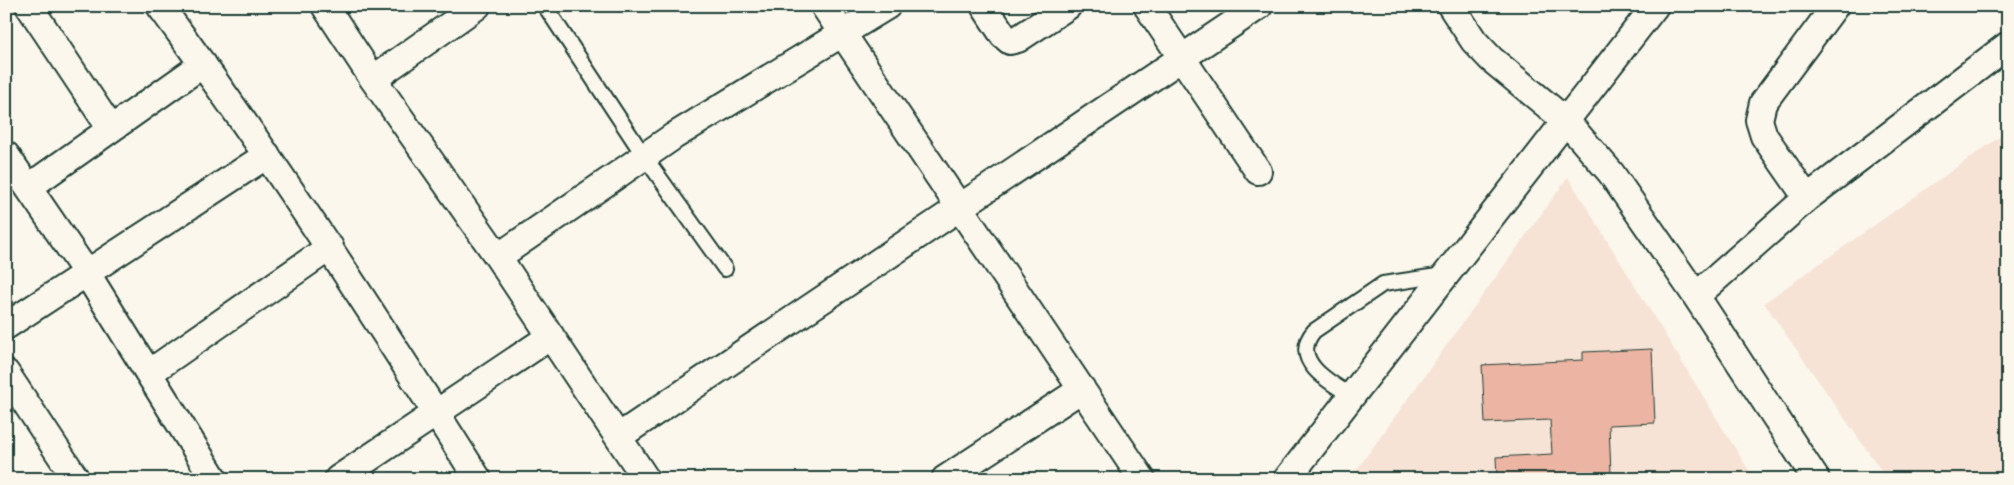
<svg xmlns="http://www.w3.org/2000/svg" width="2014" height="485" font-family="Delius,sans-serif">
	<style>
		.built { fill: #f6e3d6 }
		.building { fill: #ecb4a2; stroke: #1f3d34 }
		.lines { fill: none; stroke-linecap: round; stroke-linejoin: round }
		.lane-casing { stroke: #1f3d34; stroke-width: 18 }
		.street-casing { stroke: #1f3d34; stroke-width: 30 }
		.lane { stroke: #fbf7ec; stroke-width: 14 }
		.street { stroke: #fbf7ec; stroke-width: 26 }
	</style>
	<rect width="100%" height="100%" fill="#fbf7ec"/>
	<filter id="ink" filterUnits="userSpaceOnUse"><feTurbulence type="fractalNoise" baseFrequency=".02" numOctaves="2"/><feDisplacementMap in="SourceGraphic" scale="10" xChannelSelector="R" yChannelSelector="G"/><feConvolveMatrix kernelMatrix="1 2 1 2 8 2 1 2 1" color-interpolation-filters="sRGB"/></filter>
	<g filter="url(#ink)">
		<path class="built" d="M2008 131V479H1887L1764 303Z
			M1568 177 1754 479H1350Z"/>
		<path class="building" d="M1652 349 1655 423 1609 425 1611 474H1607V479H1497L1496 457 1552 454 1550 420 1485 423 1482 365 1583 360V352Z"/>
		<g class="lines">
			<g class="lane-casing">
				<path id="lane" d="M545 6 644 156 725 269
					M1352 396C1330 383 1289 360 1314 331L1383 284 1444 275"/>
			</g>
			<g class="street-casing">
				<path id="street" d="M29 6 111 129
					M160 6C274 159 376 318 478 479
					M325 6 373 79 498 257 646 479
					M824 6 1142 479
					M984 6 1003 35 1010 41 1018 39 1068 6
					M1147 6 1258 171
					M1451 6 1474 41 1491 59 1566 121 1611 173 1696 296 1816 479
					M373 79 477 6
					M6 155 86 272 214 479
					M29 187 203 64
					M1807 198 1764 136 1759 120 1763 103 1835 6
					M498 257 674 136 887 6
					M1696 296 1807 198 2008 45
					M6 326 267 155
					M6 373 76 479
					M149 373 330 247
					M618 437 1259 6
					M338 479 551 336
					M945 479 1082 389
					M1287 479 1655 6"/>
			</g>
			<use href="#lane" class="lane"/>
			<use href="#street" class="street"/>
		</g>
	</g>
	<rect width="2014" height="485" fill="none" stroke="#fbf7ec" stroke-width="25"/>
	<rect x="12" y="12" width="1989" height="460" fill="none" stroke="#1f3d34" stroke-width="2" filter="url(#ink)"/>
</svg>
